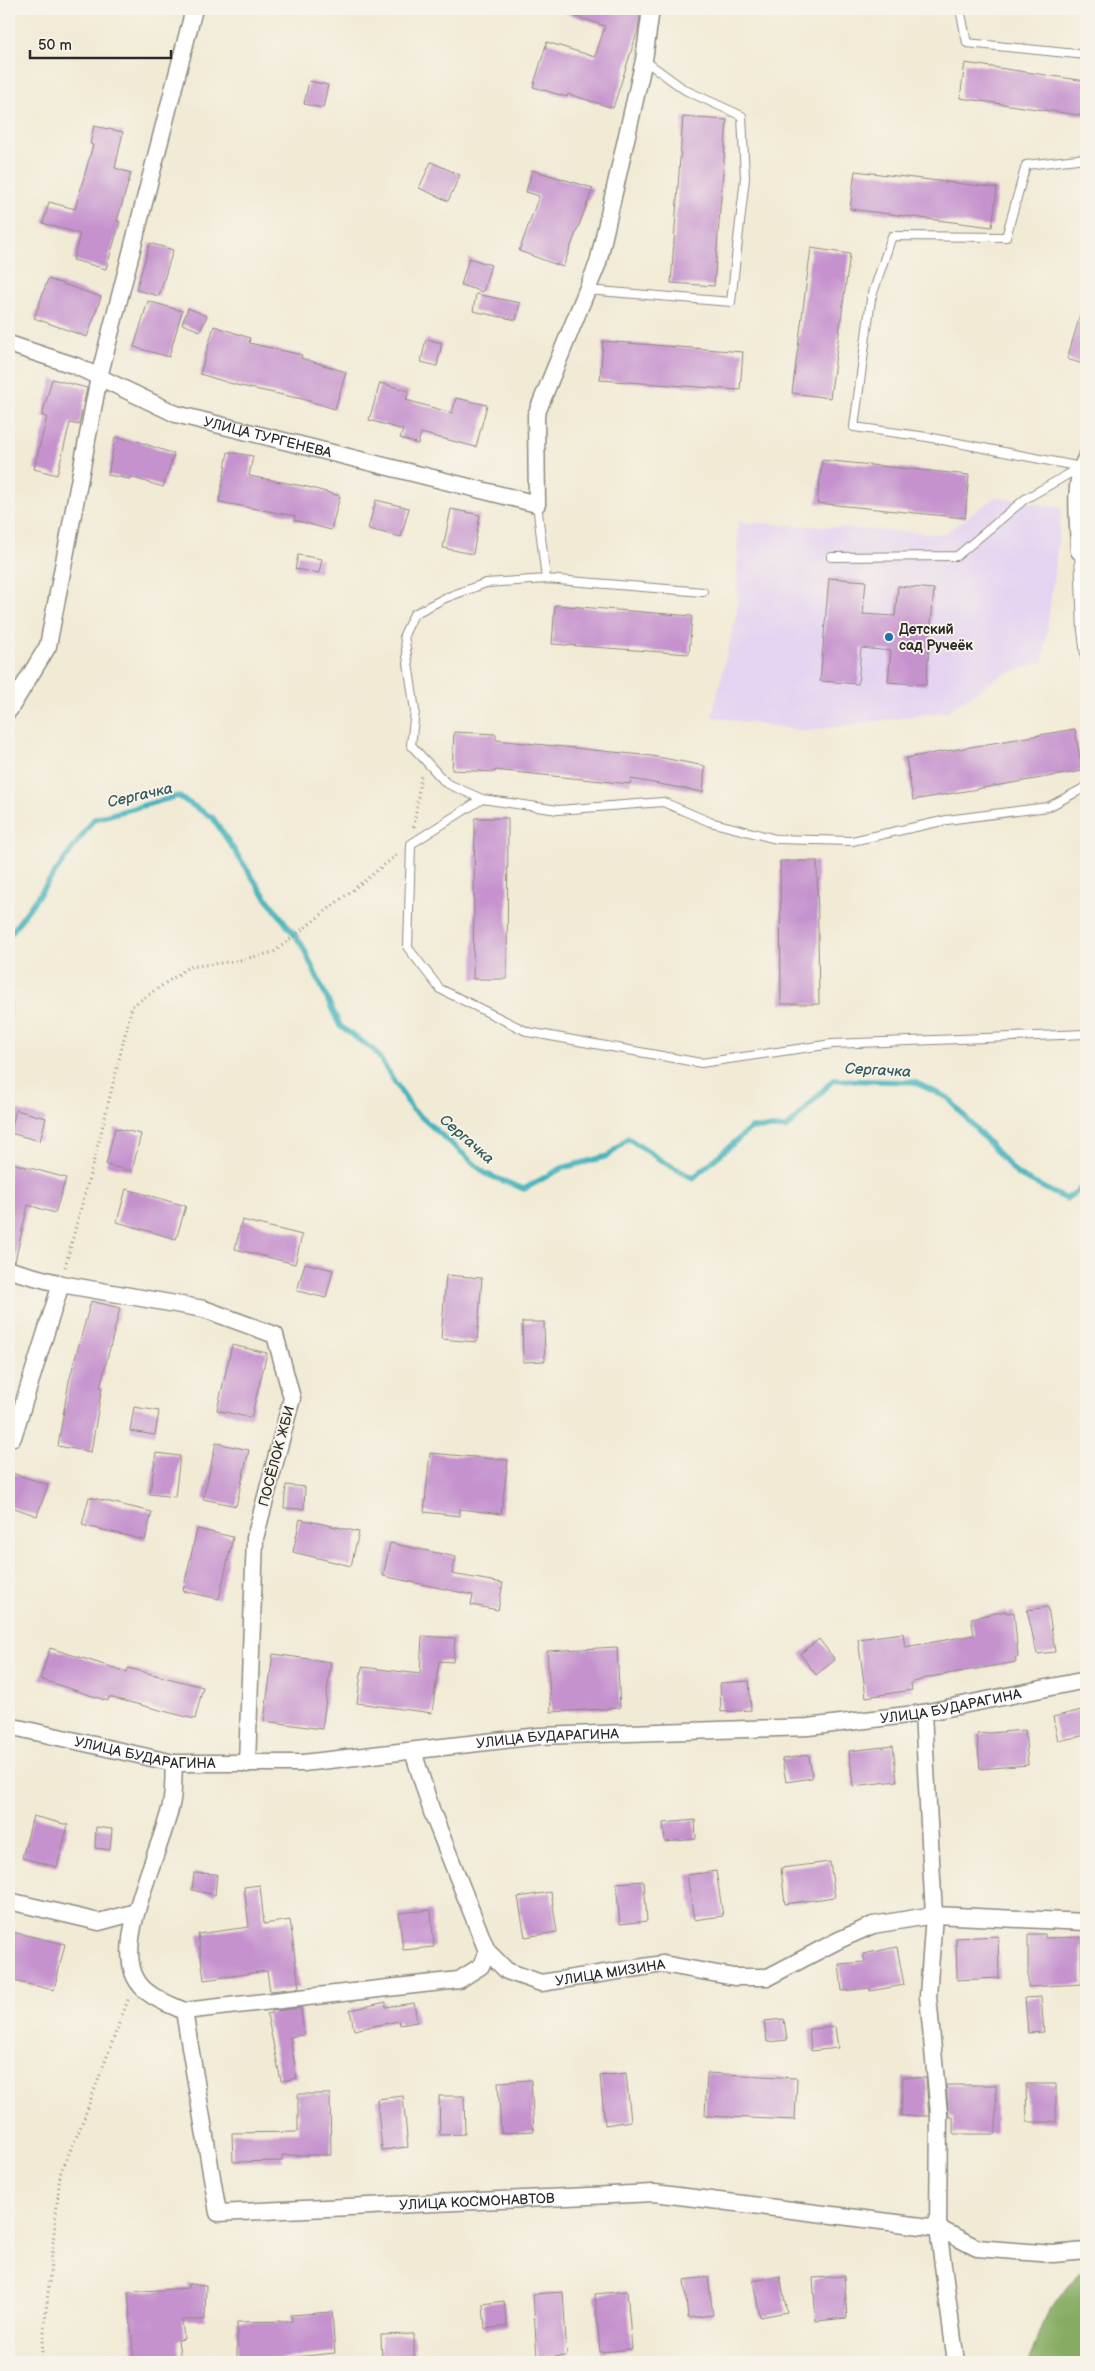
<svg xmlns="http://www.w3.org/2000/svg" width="1095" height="2371" font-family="'Balsamiq Sans',sans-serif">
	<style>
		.built { fill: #e4d3f1 }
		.forest { fill: #85ac62; stroke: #586c46 }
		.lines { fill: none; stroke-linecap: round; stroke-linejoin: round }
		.stream { stroke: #44b3bc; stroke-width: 5.5 }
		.building { fill: #c592ce }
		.service-casing { stroke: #8e8a80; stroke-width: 10 }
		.minor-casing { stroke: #8e8a80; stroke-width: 19 }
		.path { stroke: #8e8a80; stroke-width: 3; stroke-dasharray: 1 4; stroke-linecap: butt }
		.service { stroke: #fff; stroke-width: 8 }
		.minor { stroke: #fff; stroke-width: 16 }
		.poi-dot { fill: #1f6fb2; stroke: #f7f3e8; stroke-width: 2 }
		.labels { text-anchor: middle; stroke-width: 4; stroke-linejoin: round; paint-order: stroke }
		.street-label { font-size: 14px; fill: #2b2b2b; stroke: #f7f3e8 }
		.poi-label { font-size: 14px; font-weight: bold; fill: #2b2b2b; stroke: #f7f3e8; text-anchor: start }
		.water-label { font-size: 15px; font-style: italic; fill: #345b5e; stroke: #f7f3e8 }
	</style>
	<rect width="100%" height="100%" fill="#f7f3e8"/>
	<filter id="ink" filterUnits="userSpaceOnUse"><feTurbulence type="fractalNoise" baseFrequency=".02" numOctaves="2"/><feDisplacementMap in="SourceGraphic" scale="10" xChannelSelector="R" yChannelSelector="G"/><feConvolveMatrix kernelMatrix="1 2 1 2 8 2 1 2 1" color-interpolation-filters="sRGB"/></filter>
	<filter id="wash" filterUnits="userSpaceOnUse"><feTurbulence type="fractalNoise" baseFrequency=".0096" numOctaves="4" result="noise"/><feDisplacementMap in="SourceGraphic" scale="20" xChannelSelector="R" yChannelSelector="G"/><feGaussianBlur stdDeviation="1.12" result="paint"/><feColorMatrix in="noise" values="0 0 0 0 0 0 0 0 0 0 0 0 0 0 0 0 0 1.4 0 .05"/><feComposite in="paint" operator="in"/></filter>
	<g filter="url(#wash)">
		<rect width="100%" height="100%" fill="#f1ead5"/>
		<path class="built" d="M996 497 1062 508 1043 662 1001 675 948 711 806 731 712 717 737 612 738 522 944 534Z"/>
		<path class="forest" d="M1082 2270H1086V2362H1028L1049 2310Z"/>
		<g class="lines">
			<path class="stream" d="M9 936 94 819 178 796 213 818 262 892 302 945 340 1026 375 1051 412 1109 486 1174 524 1189 562 1168 608 1156 628 1138 662 1161 693 1178 751 1128H787L833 1080 914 1082 948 1098 1018 1175 1066 1199 1086 1185
				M9 1002V1013"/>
		</g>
		<g id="blocks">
			<path class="building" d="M563 9H641L638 30 613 108 568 94 567 97 533 87 547 42 595 57 605 26 562 12Z
				M965 63 1086 81V116L960 98Z
				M309 81 328 85 323 108 304 104Z
				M683 117 727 120 714 286 671 283Z
				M94 126 123 132 115 168 131 173 117 221 120 222 106 269 73 260 80 234 43 223 49 202 75 209 93 145 90 144Z
				M431 162 460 175 448 201 419 188Z
				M532 170 593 188 563 267 519 251 539 196 526 192Z
				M855 171 997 188 992 227 850 209Z
				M150 243 173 250 159 296 136 290Z
				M811 248 850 254 830 398 792 393Z
				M469 258 491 265 483 292 461 285Z
				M48 279 101 297 87 337 34 318Z
				M476 294 520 303 516 320 473 311Z
				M148 301 182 311 169 357 134 347Z
				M188 308 207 316 200 331 182 324Z
				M1082 309 1086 310V365L1067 359Z
				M214 326 250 338 249 343 302 355 301 358 346 372 335 409 302 399 236 385 200 374Z
				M426 339 442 343 437 366 421 362Z
				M603 341 743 352 740 390 600 380Z
				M52 379 87 388 79 425 70 423 57 475 34 469 47 417 42 416Z
				M380 383 409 391 406 400 452 413 456 398 487 405 476 447 421 433 418 444 400 438 403 430 369 420Z
				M115 437 137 441 174 454 163 487 131 477 130 479 108 475Z
				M228 452 253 456 249 476 308 487 340 496 331 530 294 520 295 516 219 502Z
				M822 460 969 475 965 518 817 503Z
				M376 500 409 508 401 537 368 529Z
				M451 509 480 515 473 554 443 548Z
				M298 555 322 559 319 573 295 569Z
				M829 578 866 581 863 614 895 616 898 586 934 589 926 685 888 682 891 651 861 648 858 684 820 681Z
				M555 605 692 616 689 654 552 644Z
				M1075 729 1082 771 913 800 906 758Z
				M454 732 496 734V740L652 756 705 766 703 792 631 779 630 784 495 770V772L452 770Z
				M475 818H508L507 979H473Z
				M780 861H817L819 1004H781Z
				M16 1110 46 1118 40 1141 10 1133Z
				M115 1128 141 1134 132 1171 106 1165Z
				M9 1162 66 1178 55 1213 28 1205 15 1261 9 1260Z
				M126 1189 186 1206 176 1239 117 1222Z
				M242 1220 302 1235 295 1264 235 1249Z
				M305 1263 333 1270 326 1298 297 1291Z
				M446 1275 482 1278 477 1342 441 1339Z
				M91 1301 120 1308 100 1387H102L91 1452 58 1446 69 1381Z
				M522 1322H544L545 1361 523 1362Z
				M232 1345 267 1353 251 1418 217 1410Z
				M134 1407 159 1411 155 1435 130 1431Z
				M216 1443 249 1450 236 1506 203 1499Z
				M156 1453 180 1456 175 1497 150 1494Z
				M430 1453 508 1460 501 1514 460 1509V1516L424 1512Z
				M9 1472 48 1485 37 1516 9 1506Z
				M286 1485 305 1487 304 1509 284 1508Z
				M89 1497 152 1512 145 1540 82 1525Z
				M300 1519 359 1532 351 1566 293 1552Z
				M197 1529 233 1537 219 1599 183 1591Z
				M390 1543 456 1557 452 1574 503 1583 498 1610 471 1605 473 1595 383 1576Z
				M1048 1607 1055 1652 1037 1654 1027 1610Z
				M1006 1611V1613L1014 1612 1018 1657H1015L1016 1662 930 1677 911 1683 912 1690 866 1697 858 1639 903 1633 905 1647 974 1635 971 1618Z
				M422 1636 455 1638 453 1662 439 1661 432 1713 357 1703 362 1667 420 1674Z
				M819 1639 835 1660 816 1675 800 1654Z
				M617 1647 620 1708 551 1712 547 1651Z
				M50 1648 127 1672 128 1668 203 1687 195 1719 109 1697 108 1701 40 1679Z
				M273 1654 331 1662 322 1729 264 1721Z
				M749 1681 751 1710 721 1712 720 1683Z
				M1086 1709V1735L1058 1741 1053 1717Z
				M1025 1730 1028 1765 980 1769 977 1734Z
				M893 1746 897 1781 853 1786 849 1751Z
				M809 1755 812 1778 786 1782 782 1759Z
				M33 1816 68 1825 57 1867 22 1858Z
				M695 1820 696 1839 665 1842 663 1823Z
				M96 1827 112 1829 110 1850 95 1848Z
				M830 1862 835 1897 785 1904 781 1868Z
				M716 1871 723 1916 694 1920 687 1875Z
				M194 1873 217 1874 215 1895 192 1890Z
				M644 1881 647 1921 620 1924 616 1883Z
				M260 1885 264 1924 290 1920 299 1988 270 1991 267 1971 204 1980 198 1934 249 1927 244 1887Z
				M551 1892 557 1932 525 1937 518 1897Z
				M431 1910 434 1947 403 1950 399 1913Z
				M12 1932 65 1944 54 1990 9 1980V1945Z
				M1028 1934H1045V1938L1081 1937 1082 1984 1028 1987Z
				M998 1936 999 1978 957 1980 956 1938Z
				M897 1947 904 1985 870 1991V1988L842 1991 839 1964 865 1962 863 1954Z
				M1041 1997 1044 2032 1028 2033 1025 1998Z
				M386 2002V2007L414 2003 417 2022 400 2025 399 2021 354 2030 350 2010Z
				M301 2008 304 2035 290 2037 297 2078 281 2081 267 2014 272 2013V2011Z
				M784 2019 787 2040 767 2042 764 2021Z
				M835 2027 838 2048 811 2051 809 2029Z
				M626 2073 631 2121 605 2125 600 2076Z
				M707 2073 797 2078 795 2120 705 2116Z
				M903 2077 926 2078 929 2116H901Z
				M531 2080 534 2131 501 2133 498 2082Z
				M1026 2084H1056V2122H1027Z
				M946 2085H996V2134H953V2117H949Z
				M298 2094H330L331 2155H282V2161L233 2162 232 2133 298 2132Z
				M403 2096 408 2147 382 2150 377 2099Z
				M439 2096H464L465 2134 440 2135Z
				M780 2276 787 2312 760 2317 753 2281Z
				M844 2276 847 2318 816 2321 813 2278Z
				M708 2277 713 2315 688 2318 684 2280Z
				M188 2284 206 2285 205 2320H182L184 2339 178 2340 181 2362H134L128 2292 188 2288Z
				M627 2291 632 2349 600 2352 595 2294Z
				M563 2292 567 2356 537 2358 533 2294Z
				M504 2301 507 2326 485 2329 483 2304Z
				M332 2312 335 2353 275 2359H237V2322L292 2321 291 2315Z
				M414 2334V2362H382L381 2335Z"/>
		</g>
	</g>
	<g filter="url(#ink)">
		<use href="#blocks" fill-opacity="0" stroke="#8e8a80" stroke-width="1"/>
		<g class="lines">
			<g class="service-casing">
				<path id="service" d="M960 9 967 43 1086 55
					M587 290 731 302 745 178 742 116 685 90 644 60
					M537 504 546 579 486 583 445 598 414 614 404 635 415 711 411 745 446 783 482 799 558 810 663 802 710 822 776 839 852 841 947 820 1048 807 1086 787
					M1079 551 1082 630 1086 664
					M831 557 957 556 1025 499 1081 467 927 437 854 427 871 299 892 236 1006 237 1026 165 1086 158
					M546 579 703 592
					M482 799 411 844 408 948 440 989 528 1032 701 1063 832 1044 1086 1034"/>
			</g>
			<g class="minor-casing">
				<g id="minor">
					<path id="s1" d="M9 344 76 366 176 414 537 504 536 415 598 263 644 60 651 9"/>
					<path d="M1079 551C1079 522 1072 483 1086 458"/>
					<path d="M9 710 48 646 99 377 194 9"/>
					<path d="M9 1270 61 1284 204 1309 275 1335 292 1398 255 1538 247 1764"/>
					<path d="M9 1437H13L61 1284"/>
					<path d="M923 1713 934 1915 928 1996 939 2114 938 2228 956 2362"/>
					<path id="s2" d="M9 1726 174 1763H303L539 1736 808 1727 923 1713 1086 1680"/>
					<path d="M413 1751 432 1812 487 1951"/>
					<path id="s3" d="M174 1763C173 1777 174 1792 171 1805 162 1849 115 1937 135 1977 144 1996 167 2003 184 2011L459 1980 481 1966 487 1951 507 1971 541 1983 663 1964 734 1977H768L839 1940 873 1925 934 1915 1086 1922"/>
					<path d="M9 1901 99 1922 136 1912"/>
					<path id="s4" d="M184 2011 218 2213 654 2193 938 2228 977 2248 1053 2254 1086 2251"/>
				</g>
			</g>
			<path class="path" d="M414 827 421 774
				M65 1267 99 1141 132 1006 189 967 236 961 274 952 398 854
				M41 2362 60 2174 81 2126 129 1997"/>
			<use href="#service" class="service"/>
			<use href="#minor" class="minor"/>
		</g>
	</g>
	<circle class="poi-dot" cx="889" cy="637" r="5"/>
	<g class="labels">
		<g class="street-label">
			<text dy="5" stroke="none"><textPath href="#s1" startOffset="276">УЛИЦА ТУРГЕНЕВА</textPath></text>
			<text transform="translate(276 1456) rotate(-75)" y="5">ПОСЁЛОК ЖБИ</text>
			<text dy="5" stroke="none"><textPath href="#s2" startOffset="949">УЛИЦА БУДАРАГИНА</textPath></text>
			<text dy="5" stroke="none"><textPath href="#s2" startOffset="544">УЛИЦА БУДАРАГИНА</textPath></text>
			<text dy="5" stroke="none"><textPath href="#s2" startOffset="139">УЛИЦА БУДАРАГИНА</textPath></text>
			<text dy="5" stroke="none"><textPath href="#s3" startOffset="735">УЛИЦА МИЗИНА</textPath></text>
			<text dy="5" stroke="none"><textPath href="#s4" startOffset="464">УЛИЦА КОСМОНАВТОВ</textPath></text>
		</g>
		<g class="poi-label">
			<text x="899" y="634">Детский<tspan x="899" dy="16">сад Ручеёк</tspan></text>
		</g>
		<g class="water-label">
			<text transform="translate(140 795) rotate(-13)" y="5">Сергачка</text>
			<text transform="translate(878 1070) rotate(3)" y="5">Сергачка</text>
			<text transform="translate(467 1139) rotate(41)" y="5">Сергачка</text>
		</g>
	</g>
	<rect width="1095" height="2371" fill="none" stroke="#f7f3e8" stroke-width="30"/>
	<path d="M30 50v8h141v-8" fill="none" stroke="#2b2b2b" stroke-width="2.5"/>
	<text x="38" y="50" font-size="15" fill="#2b2b2b" stroke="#f7f3e8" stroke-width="4" paint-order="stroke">50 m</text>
</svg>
